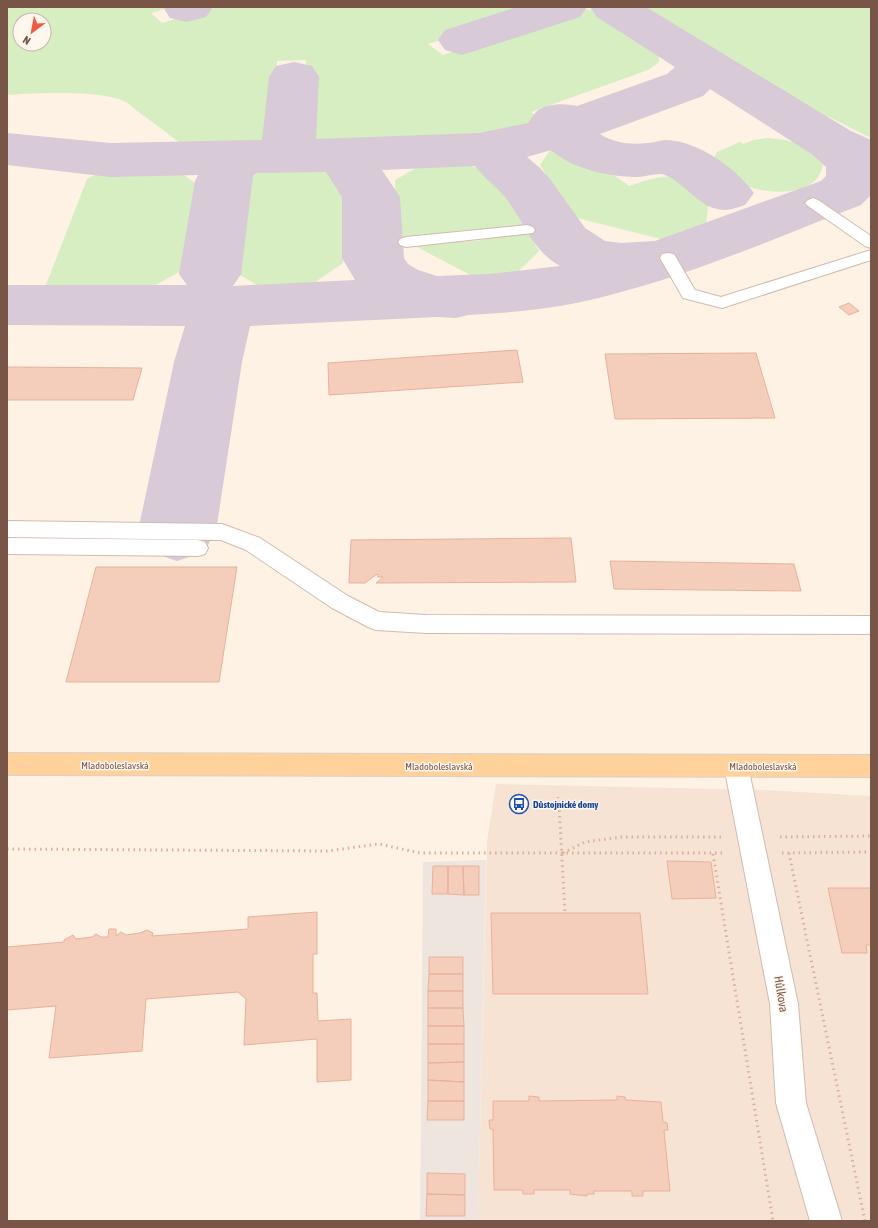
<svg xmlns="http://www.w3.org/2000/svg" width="878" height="1228" font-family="'Asap Condensed',sans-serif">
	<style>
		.residential { fill: #f6e3d3 }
		.industrial { fill: #eee5df }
		.green { fill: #d7edc2; fill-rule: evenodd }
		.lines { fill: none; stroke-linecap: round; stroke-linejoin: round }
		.taxiway { fill: #d8cad7; fill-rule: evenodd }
		.building { fill: #f5cdbb; stroke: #e9b19a }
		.minor-casing { stroke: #d3baad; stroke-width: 2 }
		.major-casing { stroke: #d9cfcc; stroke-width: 2 }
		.path-far1 { stroke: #dbb09d; stroke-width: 2.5; stroke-dasharray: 1 3; stroke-linecap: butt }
		.path { stroke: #dbb09d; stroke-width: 3; stroke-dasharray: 1.5 4; stroke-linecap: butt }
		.minor { fill: #fff; fill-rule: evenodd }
		.major { fill: #ffd19b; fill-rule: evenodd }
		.labels { text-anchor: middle; stroke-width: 3; stroke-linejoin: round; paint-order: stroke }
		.street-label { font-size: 10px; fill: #795548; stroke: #fff6ed }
		.transit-label { font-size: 10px; font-weight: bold; fill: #164399; stroke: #fff6ed; text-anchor: start }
		.near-street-label { font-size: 12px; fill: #795548; stroke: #fff6ed }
	</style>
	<rect width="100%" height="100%" fill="#fef2e5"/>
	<path class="residential" d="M496 784 764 790 871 796V1221H478L487 842Z"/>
	<path class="industrial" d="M486 860 478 1221H420L423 862Z"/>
	<path class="green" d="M7 7H171L151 13 162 23 192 14 189 11 204 7H551L428 44 443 55 470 46 466 43 575 8 593 10 652 47 659 56V62L648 70 531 112 542 121 533 125C458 142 383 142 307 145L299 140 301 77H305L306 60 277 61 276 78H285L281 141 272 145 187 148 132 107C119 88 30 93 7 95ZM20 20H44V44H20Z
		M637 7H871V138L767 86Z
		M768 138C789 140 812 143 823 162 821 209 725 194 713 160L717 152 740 142 743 144 754 140Z
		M569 142 629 186C642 182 667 172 681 179 690 183 700 193 709 199L706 225 665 240 573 217 540 165 553 146Z
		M463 163 492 173 526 228 482 233 480 229 456 231 457 235 403 240 397 237 395 180 420 166Z
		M316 166 345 182 343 263 305 289 267 291 230 269 240 183 270 167Z
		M175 169 198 185 186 268 143 292 59 291 46 285 87 179 102 172Z
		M528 232 539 251 514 276 476 278 411 244 459 238 460 242 484 240 483 236Z"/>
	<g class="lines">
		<path class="taxiway" d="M163 7H213L206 17 186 22 170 18Z
			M517 7H587L580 17 462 55 445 50 438 40 445 30Z
			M590 7H646L851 131 871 140V195L861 205C770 240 678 281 581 302 544 310 506 313 468 315L456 318 437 317 250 326 242 362 216 531 204 552 177 561 150 552 138 531 174 362 185 326 7 325V285H187L179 274 195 181 198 175 110 177 7 165V133L110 143 262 140 269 77 276 66 294 62 312 66 319 77 316 139 479 133 528 123C531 120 533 115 536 112 546 103 565 103 577 106L667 74 675 67 597 17ZM710 89 813 155 826 167V176L821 181 655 241 621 243 605 241 585 228 550 179 540 168 527 157 551 150C572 169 610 177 638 177 645 177 658 172 665 175 687 184 699 209 724 210 731 210 739 207 745 205L754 193C736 168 698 141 666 140 660 140 654 143 648 143 631 145 614 143 600 134L703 96ZM475 166C484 178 496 186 505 197 524 221 532 251 560 266L490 274 437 276 418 270 408 264 404 258 400 197 382 170ZM326 172 342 197V258L355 280 233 286 241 274 253 176 257 173Z"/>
	</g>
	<path class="building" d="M849 303 859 311 849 315 839 307Z
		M517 350 523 382 329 395 328 363Z
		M756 353 775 418 615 419 605 354Z
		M7 367 142 368 133 400H7Z
		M571 538 576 582 376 583 383 577H378L377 574 365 583H349L351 540Z
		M610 561 794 564 801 591 614 589Z
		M96 567H237L219 682H66Z
		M667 861 711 862 716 898 672 899Z
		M433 866H448V894H432Z
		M448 866H463L464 895 448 894Z
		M463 866H479V895H464Z
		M828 888H871V945H866L867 953H842Z
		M317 912V954H313V993H317L318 1021 351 1019V1080L317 1082V1039L244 1045 246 999 238 992 146 999 142 1051 49 1058 56 1006 7 1010V947L64 942V940L73 935 76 939 92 937 96 934 101 937H108L109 929H116V936L121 932 126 935 140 933 147 930 153 933 152 936 248 929V917Z
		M491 913H640L648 994H493Z
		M429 957H463V974H429Z
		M429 974H463V991H428Z
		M428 991H463V1008H428Z
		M428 1008H463L464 1026H428Z
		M428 1026H464V1044H428Z
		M428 1044H464V1062L428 1063Z
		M464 1062V1082L428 1080V1063Z
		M428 1080 464 1082V1101H428Z
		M529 1096 539 1097V1101L617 1100V1096L625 1097 626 1100 661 1102 663 1122 667 1123 668 1130H664L670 1191H643V1196H632V1191H594V1194H587V1196L570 1194V1190H534V1194H523V1190H494L493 1129H490L489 1120H493V1101H529Z
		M428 1101H464V1120H427Z
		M427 1173 465 1174V1195L427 1194Z
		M427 1194 465 1195V1216H426Z"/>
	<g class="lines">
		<g class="minor-casing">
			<path id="minor" d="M813 198 818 200 871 236V248L865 246 808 206 805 203 808 200Z
				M527 225 533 227 535 230 533 233 406 247 400 245 398 242 400 239 406 237Z
				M871 250V260L722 308 683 298 660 258 662 254 668 253 674 254 695 290 721 297Z
				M7 521 222 524 260 538 348 596 379 612 426 615 871 616V634L426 633 376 630 368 627 332 608 246 550 221 540 7 537Z
				M7 538 198 540 205 542 208 548 205 554 198 556 7 554Z
				M736 755 745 758 748 766 798 1004 806 1103 842 1221H810L776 1103 770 1004 724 766 727 758Z"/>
		</g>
		<g class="major-casing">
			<path id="major" d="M7 753 871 755V777L7 775Z"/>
		</g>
		<path class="path-far1" d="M558 797 559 806"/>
		<path class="path" d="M559 805 565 913
			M780 837 871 836
			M7 849 327 851 379 844 420 853H725
			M563 853 585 842 622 837H721
			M782 853 871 852
			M789 853 865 1221
			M713 854 773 1221"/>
		<use href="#minor" class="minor"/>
		<use href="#major" class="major"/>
	</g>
	<defs>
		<g id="bus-ring" transform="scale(1)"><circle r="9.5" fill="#fff6ed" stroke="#1a4fb4" stroke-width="1.5"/><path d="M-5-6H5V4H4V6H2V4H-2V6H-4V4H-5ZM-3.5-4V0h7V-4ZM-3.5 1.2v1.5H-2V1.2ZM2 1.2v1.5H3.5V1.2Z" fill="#1a4fb4"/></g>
	</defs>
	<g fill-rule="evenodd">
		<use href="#bus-ring" x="519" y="804"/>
	</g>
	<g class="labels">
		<g class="street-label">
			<text x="115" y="769">Mladoboleslavská</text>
			<text x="439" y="770">Mladoboleslavská</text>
			<text x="763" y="770">Mladoboleslavská</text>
		</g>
		<g class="transit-label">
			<text x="533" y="808">Důstojnické domy</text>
		</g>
		<g class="near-street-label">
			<text transform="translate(781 994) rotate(81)" y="4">Hůlkova</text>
		</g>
	</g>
	<rect width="878" height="1228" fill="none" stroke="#795548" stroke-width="16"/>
	<g transform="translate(32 32) rotate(212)"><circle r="19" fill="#fff6ed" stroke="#c9b6ab"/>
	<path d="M0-3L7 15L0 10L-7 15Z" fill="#f05942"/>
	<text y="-6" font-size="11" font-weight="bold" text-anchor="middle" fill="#795548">N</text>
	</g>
</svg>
